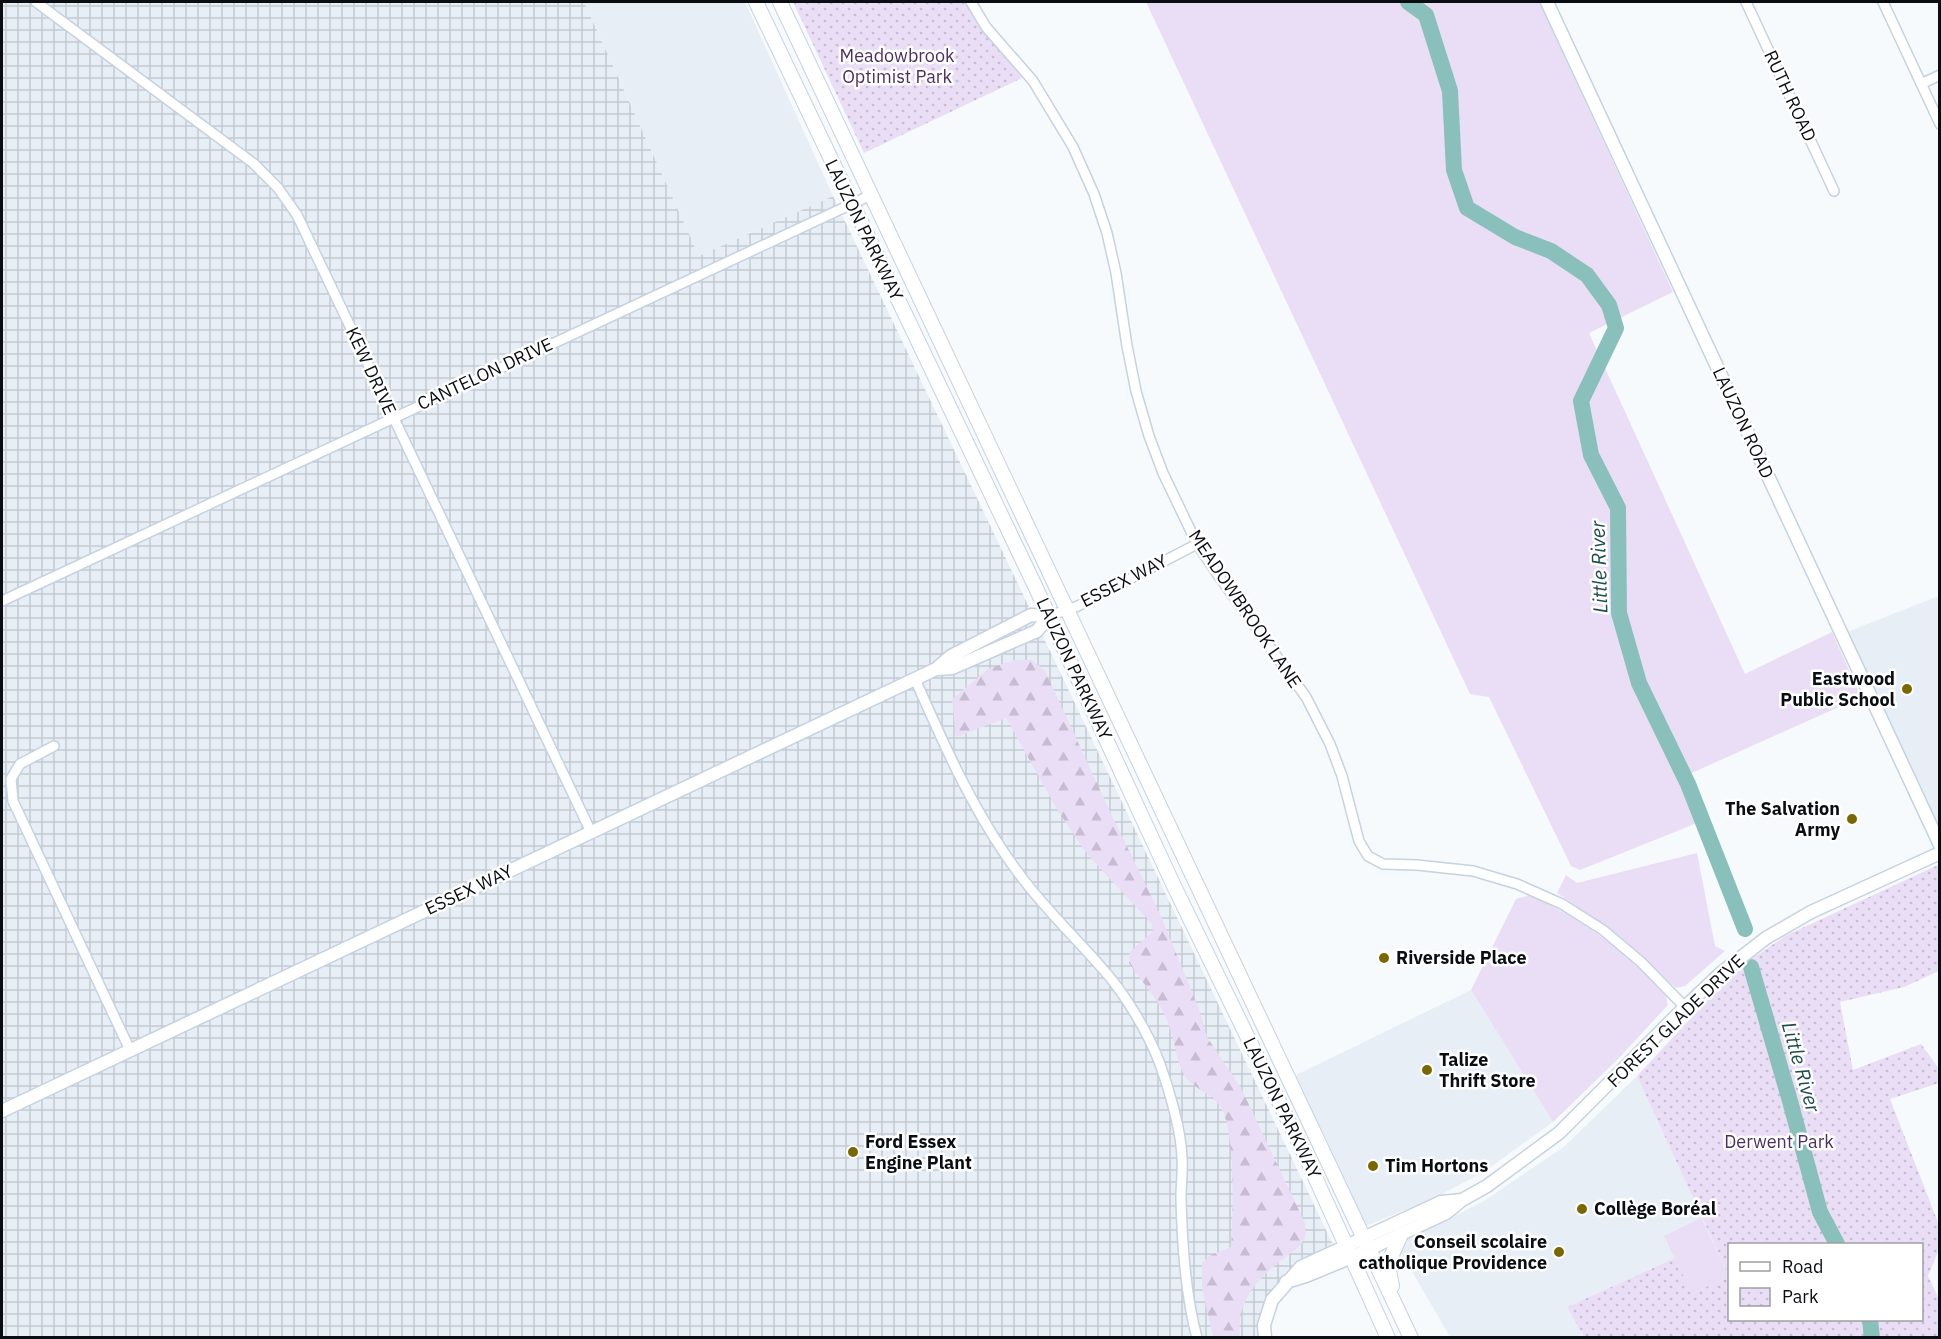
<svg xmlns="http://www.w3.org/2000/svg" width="1941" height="1339" font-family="'IBM Plex Sans',sans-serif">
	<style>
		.built { fill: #e7eef6 }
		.industrial { fill: url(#industrial-grid) }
		.grass { fill: #eaddf6 }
		.forest { fill: url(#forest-firs) }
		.park { fill: url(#park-dots); fill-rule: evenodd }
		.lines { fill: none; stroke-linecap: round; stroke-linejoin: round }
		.river { stroke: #89c0bb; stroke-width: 16 }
		.minor-casing { stroke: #c5d2e0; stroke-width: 12 }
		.tertiary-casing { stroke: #c5d2e0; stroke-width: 15 }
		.secondary-casing { stroke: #c5d2e0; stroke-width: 16 }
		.minor { stroke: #fff; stroke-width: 9 }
		.tertiary { stroke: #fff; stroke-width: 12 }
		.secondary { stroke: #fff; stroke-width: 14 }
		.poi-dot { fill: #796800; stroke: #fff; stroke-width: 2 }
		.labels { text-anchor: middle; stroke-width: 5; stroke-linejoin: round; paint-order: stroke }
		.park-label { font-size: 18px; fill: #4c2f61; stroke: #fff }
		.street-label { font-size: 18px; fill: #0a0e13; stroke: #fff }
		.poi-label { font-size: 18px; font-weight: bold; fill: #0a0e13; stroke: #fff; text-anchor: start }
		.water-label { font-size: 20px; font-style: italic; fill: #1d4e4a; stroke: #fff }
	</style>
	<defs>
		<pattern id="industrial-grid" width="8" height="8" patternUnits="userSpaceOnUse" patternTransform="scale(1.5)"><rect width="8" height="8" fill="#e7eef6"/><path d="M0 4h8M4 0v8" fill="none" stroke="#c5cbd2"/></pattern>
		<pattern id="forest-firs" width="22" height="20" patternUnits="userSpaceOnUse" patternTransform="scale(1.5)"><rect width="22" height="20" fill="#eaddf6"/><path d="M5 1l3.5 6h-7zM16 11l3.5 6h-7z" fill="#c7bcd2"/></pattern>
		<pattern id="park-dots" width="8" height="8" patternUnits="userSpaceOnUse" patternTransform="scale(1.5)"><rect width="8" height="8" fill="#eaddf6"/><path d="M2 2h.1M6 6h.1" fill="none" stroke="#c7bcd2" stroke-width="1.8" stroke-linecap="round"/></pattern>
	</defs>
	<rect width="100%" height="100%" fill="#f7fafc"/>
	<path class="built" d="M584 2H745L833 196 699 256Z
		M1939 596V829L1847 632Z
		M1471 990 1553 1122 1484 1172 1436 1197 1366 1226 1294 1076Z
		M1637 1076 1729 1276 1692 1294 1675 1258 1567 1307 1584 1337H1450L1399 1249 1406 1240 1484 1201 1565 1146Z"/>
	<path class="industrial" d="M2 2H584L699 256 833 196 1336 1251 1272 1300 1265 1337H2Z"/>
	<path class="grass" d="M1146 2H1539L1673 292 1589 333 1745 674 1832 632 1861 697 1685 776 1702 821 1580 870 1571 866 1489 697 1470 694Z
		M1697 853 1715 946 1725 951 1685 986 1676 988C1638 952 1601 922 1557 893L1566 875 1577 883Z
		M1530 895C1562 910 1592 928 1620 951 1636 964 1651 981 1666 996L1668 1005 1618 1059 1553 1122 1471 990 1516 899Z
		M1701 1218 1729 1276 1692 1294 1664 1236Z"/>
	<path class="forest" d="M1014 660H1032L1045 671 1113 818 1160 914 1199 1009 1207 1037 1241 1088 1305 1223C1305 1227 1306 1233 1305 1237 1302 1247 1290 1253 1282 1260 1256 1279 1236 1304 1240 1337H1213L1202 1288V1263L1209 1256 1231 1247C1233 1217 1236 1128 1220 1106 1210 1092 1192 1089 1183 1073 1175 1056 1174 1037 1167 1020 1158 999 1142 982 1129 963L1130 952 1153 931 1152 924 1087 854 1058 811 1006 718 956 737 952 699 988 669Z"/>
	<path class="park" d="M793 2H966L981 26 1022 78 864 153Z
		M1938 865 1939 971 1904 987 1840 1002 1853 1070 1921 1044 1939 1069V1083L1890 1099 1939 1225V1250L1928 1276 1939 1299V1337H1584L1567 1307 1675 1258 1692 1294 1729 1276 1637 1076 1719 988 1753 958 1787 935ZM1730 1244H1922V1320H1730Z"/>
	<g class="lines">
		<path class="river" d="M1408 2 1426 15 1450 91 1454 170 1467 208 1515 237 1551 251 1587 275 1609 305 1616 328 1581 401 1591 455 1618 508 1619 613 1639 683 1688 784 1745 929
			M1751 967 1790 1101 1820 1212 1837 1244
			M1870 1320 1872 1338"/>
		<g class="minor-casing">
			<path id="minor" d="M36 2 253 163 278 188 297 215 591 832
				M971 2 986 27 1033 81 1073 147 1094 194 1107 233 1116 273 1127 346 1136 391 1149 436 1163 473 1197 544 1218 575 1306 697 1330 744 1342 776 1359 841 1368 856 1383 864 1417 865 1473 871 1517 884 1562 904 1603 930 1641 962 1685 1007
				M1746 2 1834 191
				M1883 2 1940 124
				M1921 84 1940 75
				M2 601 871 195
				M1049 616 1078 606 1197 544
				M915 679C944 745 974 813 1017 871 1042 906 1073 935 1101 967 1124 992 1148 1032 1160 1064 1169 1089 1181 1130 1182 1157 1183 1170 1181 1184 1181 1198 1182 1244 1185 1293 1197 1338
				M54 746 20 764 11 779 13 801 130 1050"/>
		</g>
		<g class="tertiary-casing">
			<path id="tertiary" d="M1547 2 1940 845
				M936 669 952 668 1037 631 1049 616
				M2 1111 936 669 951 656 1031 615 1049 616
				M1286 1282 1306 1276 1352 1257 1446 1213 1462 1200 1487 1186 1559 1133 1685 1007 1721 973 1766 938 1811 912 1940 853
				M1265 1338 1264 1325 1272 1300 1301 1267 1441 1202 1462 1200"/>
		</g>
		<g class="secondary-casing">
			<path id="secondary" d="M756 2 1036 588 1174 886 1306 1157 1388 1338
				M780 2 1411 1338
				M1392 1286 1388 1264 1401 1234"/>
		</g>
		<use href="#minor" class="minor"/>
		<use href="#tertiary" class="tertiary"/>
		<use href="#secondary" class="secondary"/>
	</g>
	<g class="poi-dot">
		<circle cx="1907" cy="689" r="6"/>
		<circle cx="1852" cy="819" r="6"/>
		<circle cx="1384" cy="958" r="6"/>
		<circle cx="1427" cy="1070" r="6"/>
		<circle cx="853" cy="1152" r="6"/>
		<circle cx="1373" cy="1166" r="6"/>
		<circle cx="1582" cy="1209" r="6"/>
		<circle cx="1559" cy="1252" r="6"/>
	</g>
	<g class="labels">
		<g class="park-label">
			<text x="897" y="62">Meadowbrook<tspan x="897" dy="21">Optimist Park</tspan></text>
			<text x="1779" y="1148">Derwent Park</text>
		</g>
		<g class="street-label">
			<text transform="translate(1790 96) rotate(65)" y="6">RUTH ROAD</text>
			<text transform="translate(864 230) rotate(64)" y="6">LAUZON PARKWAY</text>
			<text transform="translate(371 371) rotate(65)" y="6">KEW DRIVE</text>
			<text transform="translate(485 374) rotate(-25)" y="6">CANTELON DRIVE</text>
			<text transform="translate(1743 423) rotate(65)" y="6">LAUZON ROAD</text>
			<text transform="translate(1124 581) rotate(-27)" y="6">ESSEX WAY</text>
			<text transform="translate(1245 609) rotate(56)" y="6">MEADOWBROOK LANE</text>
			<text transform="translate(1074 669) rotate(65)" y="6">LAUZON PARKWAY</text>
			<text transform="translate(469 890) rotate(-25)" y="6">ESSEX WAY</text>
			<text transform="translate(1676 1021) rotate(-44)" y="6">FOREST GLADE DRIVE</text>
			<text transform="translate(1282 1108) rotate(64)" y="6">LAUZON PARKWAY</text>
		</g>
		<g class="poi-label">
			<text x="1895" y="685" text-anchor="end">Eastwood<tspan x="1895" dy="21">Public School</tspan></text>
			<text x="1840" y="815" text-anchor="end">The Salvation<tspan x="1840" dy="21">Army</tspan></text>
			<text x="1396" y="964">Riverside Place</text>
			<text x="1439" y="1066">Talize<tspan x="1439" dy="21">Thrift Store</tspan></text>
			<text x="865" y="1148">Ford Essex<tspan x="865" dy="21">Engine Plant</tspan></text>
			<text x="1385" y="1172">Tim Hortons</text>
			<text x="1594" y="1215">Collège Boréal</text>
			<text x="1547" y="1248" text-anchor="end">Conseil scolaire<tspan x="1547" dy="21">catholique Providence</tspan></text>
		</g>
		<g class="water-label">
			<text transform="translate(1599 567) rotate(-92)" y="7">Little River</text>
			<text transform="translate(1801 1067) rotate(74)" y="7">Little River</text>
		</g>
	</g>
	<rect width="1941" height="1339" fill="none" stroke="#0a0e13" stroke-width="6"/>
	<rect x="1728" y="1243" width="195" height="78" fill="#ffffff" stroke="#9d9fa1" stroke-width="1.5"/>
	<rect x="1740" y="1262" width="30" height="9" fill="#ffffff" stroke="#9d9fa1" stroke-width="1.5"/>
	<text x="1782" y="1273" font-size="18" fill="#0a0e13">Road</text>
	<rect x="1740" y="1288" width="30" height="18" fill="url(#park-dots)" stroke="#9d9fa1" stroke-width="1.5"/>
	<text x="1782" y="1303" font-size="18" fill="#0a0e13">Park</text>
</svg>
